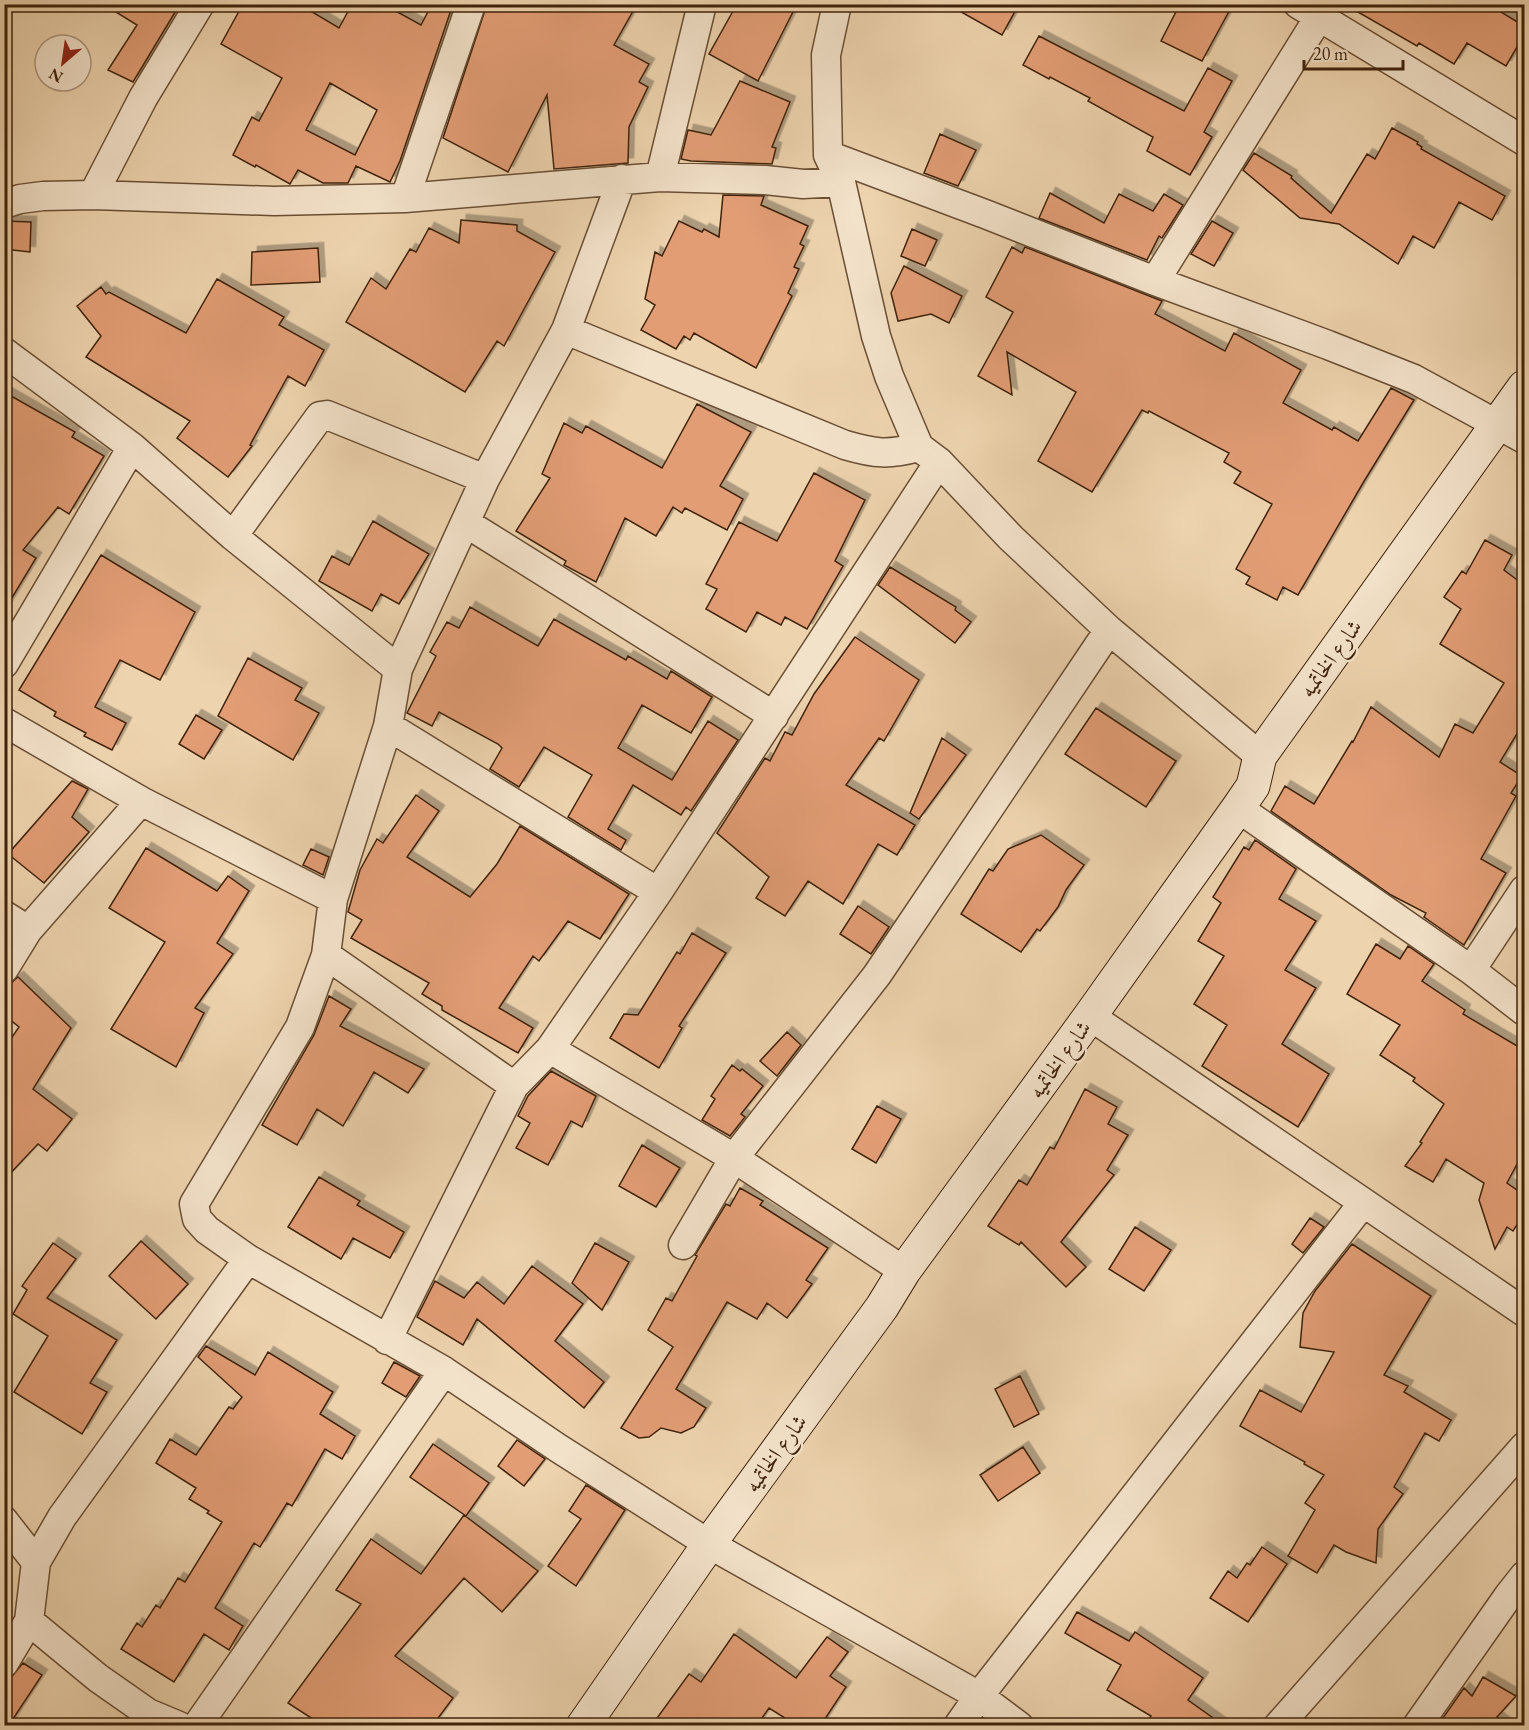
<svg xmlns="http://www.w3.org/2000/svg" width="1529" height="1730" font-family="'EB Garamond',Amiri,serif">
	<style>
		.building { fill: #e29d75; stroke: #3f230b; stroke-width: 1.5; fill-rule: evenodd; filter: url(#shadow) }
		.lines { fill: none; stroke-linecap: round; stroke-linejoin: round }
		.street-casing { stroke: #6a4f34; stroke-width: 31 }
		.secondary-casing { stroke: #3f230b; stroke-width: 35 }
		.street { stroke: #f3e2ca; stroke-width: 28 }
		.secondary { stroke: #f3e2ca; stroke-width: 33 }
		.labels { text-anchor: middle; stroke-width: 4.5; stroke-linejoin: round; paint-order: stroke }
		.street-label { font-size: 22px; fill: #3f230b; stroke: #f3e2ca }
	</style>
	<defs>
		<filter id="shadow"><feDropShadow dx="5.5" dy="-5.5" stdDeviation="0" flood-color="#0004"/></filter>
	</defs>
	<rect width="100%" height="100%" fill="#edd3ae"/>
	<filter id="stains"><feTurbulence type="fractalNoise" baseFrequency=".00333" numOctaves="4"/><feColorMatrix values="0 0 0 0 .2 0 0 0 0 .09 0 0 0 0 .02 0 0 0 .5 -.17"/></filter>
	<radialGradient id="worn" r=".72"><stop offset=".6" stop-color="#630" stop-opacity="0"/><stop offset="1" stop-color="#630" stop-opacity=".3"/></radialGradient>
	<path class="building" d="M103 4H180L133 82 108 70 137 25Z
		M243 4H299L339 28 352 4H383L421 25 432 4H453L400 161 390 182 356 166 348 183H323L298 170 290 184 256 165 255 167 233 155 252 117 259 121 282 78 221 44ZM330 83 377 110 355 155 306 130Z
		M487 4H637L614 45 649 64 639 82 648 87 629 127 628 163 554 169 547 95 508 172 443 138Z
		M737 4H797L758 81 709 54Z
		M947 4H1019L1002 35Z
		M1180 4H1233L1202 61 1161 41Z
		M1344 4H1488L1524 26V35L1506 66 1467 43 1454 64 1419 43 1417 46Z
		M1039 36 1184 111 1208 68 1232 81 1204 132 1212 137 1190 175 1147 151 1153 137 1088 101 1090 98 1050 77 1049 79 1023 65Z
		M740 81 790 102 772 147 776 148 772 164 691 161 681 159 688 130 711 135Z
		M1392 128 1418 142 1417 144 1422 147 1421 149 1505 196 1492 220 1459 202 1434 248 1413 236 1398 264 1339 224 1300 218 1243 170 1254 153 1292 176 1291 178 1331 213 1367 154 1375 159Z
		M940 134 976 150 958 186 924 173Z
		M1050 193 1104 223 1119 194 1153 211 1164 194 1183 205 1162 238 1159 236 1147 260 1039 218Z
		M723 195 764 196 761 205 808 226 800 244 804 246 794 267 799 269 788 293 792 296 756 368 694 333 690 340 684 336 676 349 641 330 655 305 645 299 655 252 662 256 679 221 702 232 704 229 719 237Z
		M461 220 517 225V231L555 252 504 346 497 341 465 392 346 322 371 278 386 289 410 249 416 252 429 228 459 243Z
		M4 221 31 222 30 252 4 249Z
		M1212 221 1233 233 1214 266 1191 254Z
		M912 229 937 240 925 266 901 256Z
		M1012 247 1022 253 1025 247 1162 301 1155 314 1225 351 1234 333 1301 370 1283 403 1332 430 1334 427 1358 441 1391 388 1414 400 1363 483 1298 595 1283 587 1277 600 1246 584 1250 577 1236 569 1272 504 1234 483 1241 472 1224 462 1229 453 1149 411 1148 413 1142 410 1092 492 1038 461 1076 392 1007 352 1012 395 978 376 1013 312 986 297Z
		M318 248 320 282 251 285 252 252Z
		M904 266 962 296 949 323 931 314 898 321 891 293Z
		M217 279 284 317 279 325 324 350 305 386 288 376 250 445 252 446 228 477 177 438 190 421 86 357 101 336 77 306 101 287 106 294 109 292 186 333Z
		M4 392 75 432 72 437 104 456 69 514 58 507 23 550 36 558 4 611Z
		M697 404 751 432 720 486 743 499 727 530 685 508 682 513 673 507 656 536 625 518 596 582 564 565 566 561 516 531 550 478 542 474 564 423 582 433 586 426 662 468Z
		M814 473 865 500 835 561 843 566 807 629 785 617 781 625 757 612 746 632 706 609 717 589 706 584 739 522 777 541Z
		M373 521 429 554 399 604 381 594 372 611 319 581 332 556 349 565Z
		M1485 540 1512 555 1504 570 1524 585V722L1500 762 1522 776 1511 793 1516 796 1481 859 1506 873 1464 945 1424 917 1426 913 1391 895 1271 811 1285 786 1314 804 1352 741 1353 742 1371 707 1439 757 1455 724 1473 733 1504 683 1440 644 1461 609 1444 597 1462 571 1466 574Z
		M101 555 195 612 160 680 120 660 95 707 126 723 112 750 84 736 86 733 54 716 56 712 19 690Z
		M890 567 956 607 955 610 971 622 955 643 878 585Z
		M470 607 538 646 554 619 626 660 628 656 667 679 671 671 712 697 691 733 642 705 618 748 672 780 708 721 738 740 691 811 686 807 681 815 633 785 608 829 626 840 621 850 568 817 592 775 544 747 519 787 490 769 502 748 498 744 439 712 432 726 407 713 436 656 430 652 447 622 459 628Z
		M855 637 919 680 884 741 879 738 846 785 915 825 897 855 878 844 843 904 808 881 785 916 756 898 769 877 717 833 765 758 770 761 785 732 792 735 814 694Z
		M248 658 302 688 295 700 319 713 293 760 218 716Z
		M1096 708 1176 761 1146 807 1065 754Z
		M196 715 222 730 204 759 179 744Z
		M942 738 966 755 919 819 910 813Z
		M72 781 88 789 72 817 89 832 44 883 8 854Z
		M416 795 439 811 407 857 470 897 497 864 520 826 629 894 600 939 568 921 539 961 533 956 499 1008 533 1028 518 1053 442 1010V1006L422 994 429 983 351 938 362 920 348 912 360 870 377 839 383 843Z
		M1041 835 1084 865 1066 890 1058 907 1040 931 1037 929 1021 952 961 914 989 869 993 871 1008 849Z
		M1255 840 1296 869 1279 899 1316 921 1285 970 1316 988 1282 1044 1329 1074 1298 1127 1202 1066 1227 1025 1194 1004 1224 956 1198 941 1221 903 1213 897 1244 847 1249 850Z
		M146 848 217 891 228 876 249 891 217 943 233 954 195 1008 204 1013 176 1067 111 1029 165 942 109 908Z
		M311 849 329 857 323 875 303 865Z
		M858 906 889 927 871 954 840 934Z
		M692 933 726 953 679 1026 682 1028 659 1068 610 1038 624 1014 638 1015 677 952 680 954Z
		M1376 944 1400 959 1408 946 1434 964 1422 981 1465 1010 1463 1014 1524 1050V1151L1507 1183 1524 1195V1214L1513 1231 1507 1227 1495 1249 1479 1200 1484 1183 1446 1159 1433 1182 1405 1166 1422 1143 1420 1142 1444 1104 1413 1081 1415 1078 1380 1055 1400 1025 1347 994Z
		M18 977 71 1028 33 1089 72 1119 47 1151 38 1144 4 1180V1049L19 1027 4 1015V989Z
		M329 996 351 1009 340 1026 424 1069 408 1093 374 1072 343 1126 317 1109 297 1145 262 1125 314 1035Z
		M787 1032 801 1045 777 1076 760 1061Z
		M732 1065 740 1071 742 1069 763 1086 741 1114 745 1117 730 1136 702 1120 715 1099 711 1096Z
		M551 1071 596 1096 582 1127 571 1121 548 1165 516 1148 530 1123 518 1116 528 1096Z
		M1085 1089 1117 1107 1108 1124 1128 1135 1107 1170 1114 1175 1061 1242 1086 1267 1066 1287 1021 1242 1019 1245 988 1226 1019 1180 1027 1185 1050 1147 1054 1149Z
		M877 1106 901 1119 876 1163 852 1149Z
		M642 1145 680 1168 656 1207 619 1186Z
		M319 1177 360 1201 357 1205 404 1232 390 1258 353 1238 341 1259 288 1227Z
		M740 1188 763 1201 760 1205 828 1248 806 1280 812 1284 787 1318 767 1303 757 1319 727 1302 676 1389 706 1408 694 1427 681 1433 661 1428 649 1437 639 1438 621 1428 673 1347 648 1330 666 1298 672 1301 697 1256 695 1255 726 1204 730 1206Z
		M1310 1218 1324 1227 1303 1253 1292 1244Z
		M1135 1227 1171 1250 1144 1291 1109 1269Z
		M141 1241 188 1284 156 1319 109 1276Z
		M53 1243 76 1259 47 1298 117 1340 90 1383 107 1392 82 1434 14 1392 48 1336 13 1314 27 1290 22 1286Z
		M595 1243 629 1262 602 1310 572 1283Z
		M1352 1244 1431 1296 1384 1375 1408 1386 1404 1392 1451 1420 1439 1441 1425 1433 1394 1487 1403 1494 1378 1529 1376 1563 1346 1552 1334 1545 1317 1573 1288 1556 1315 1510 1305 1503 1324 1475 1304 1464 1305 1462 1240 1426 1260 1390 1301 1412 1334 1352 1300 1347 1303 1313 1315 1291Z
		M532 1266 583 1304 555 1341 604 1382 584 1408 477 1319 463 1345 417 1317 435 1281 464 1298 477 1282 504 1304Z
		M206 1346 255 1375 268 1352 333 1392 320 1414 355 1436 342 1459 325 1449 292 1506 287 1503 260 1547 254 1543 215 1608 243 1626 229 1650 204 1634 174 1682 121 1649 137 1623 142 1627 156 1605 160 1608 178 1578 185 1582 222 1522 207 1513 209 1511 189 1499 196 1488 156 1463 170 1439 196 1455 229 1407 233 1409 242 1397 198 1357Z
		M394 1362 420 1376 406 1397 382 1383Z
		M1020 1376 1039 1414 1014 1427 995 1389Z
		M517 1440 545 1459 524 1486 498 1466Z
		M433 1444 489 1483 466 1516 410 1477Z
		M1023 1447 1040 1473 998 1501 980 1475Z
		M586 1485 625 1510 576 1586 548 1566 581 1519 569 1511Z
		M464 1515 538 1571 502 1612 464 1578 395 1656 453 1698 433 1725H322L288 1703 361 1604 336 1590 371 1539 421 1574Z
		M1262 1547 1287 1564 1248 1622 1210 1598 1228 1571 1237 1578 1247 1563 1250 1565Z
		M1077 1612 1129 1641 1135 1632 1203 1678 1188 1700 1223 1725H1144L1151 1716 1107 1690 1121 1665 1065 1633Z
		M734 1634 796 1678 827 1637 848 1652 830 1676 846 1687 821 1725H796L769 1708 757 1725H652L689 1674 701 1682Z
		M23 1663 42 1675 9 1725H4V1686Z
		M1483 1677 1516 1696 1497 1717 1507 1725H1438L1464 1688 1472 1696Z"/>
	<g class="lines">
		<g class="street-casing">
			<path id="street" d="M837 4 826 55 828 155 841 182 876 336 889 376 919 447 939 462 1011 538 1109 630 1260 756
				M1298 4 1524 141
				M828 155 985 214 1155 281 1328 345 1414 379 1524 439
				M660 177 702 4
				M622 179 566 330 485 479 398 669 388 726 333 899 326 955 300 1027 194 1204 197 1219 207 1230 248 1259 444 1371 558 1448 709 1544 979 1696 1019 1726
				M93 195 143 98 200 4
				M405 198 471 4
				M4 204 20 199 43 196 93 195 274 201 405 198 660 177 765 180 803 184 841 182
				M1155 281 1327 4
				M566 330 845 445C876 454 888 455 919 447
				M4 352 132 447 233 536 398 669
				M466 523 774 716
				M233 536 320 416 327 415 485 479
				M4 664 132 447
				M4 722 141 801 333 899
				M388 726 658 892
				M1238 808 1471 970 1524 1011
				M4 915 28 930
				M326 955 514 1086
				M4 969 28 930 141 801
				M1471 970 1524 890
				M1090 1016 1524 1312
				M550 1049 734 1158 904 1271
				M683 1245 734 1158 877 975 1109 630
				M387 1340 514 1086 550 1049 658 892 939 462
				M4 1521 36 1562 29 1621 98 1678 148 1713 179 1726
				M36 1562 62 1517 248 1259
				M4 1663 29 1621
				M197 1726 444 1371
				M958 1726 979 1696 1363 1203
				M1278 1726 1524 1447
				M1417 1726 1509 1595 1524 1576"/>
		</g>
		<g class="secondary-casing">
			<path id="secondary" d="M583 1726 709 1544 882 1307 904 1271 1090 1016 1238 808 1253 786 1260 756 1524 387"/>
		</g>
		<use href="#street" class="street"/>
		<use href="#secondary" class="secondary"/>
	</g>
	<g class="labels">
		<g class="street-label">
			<text transform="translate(1330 658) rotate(-54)" y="8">شارع الخاتميه</text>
			<text transform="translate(1059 1059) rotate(-54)" y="8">شارع الخاتميه</text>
			<text transform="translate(775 1453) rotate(-54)" y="8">شارع الخاتميه</text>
		</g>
	</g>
	<rect width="1529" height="1730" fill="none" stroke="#edd3ae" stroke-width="24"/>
	<rect x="6" y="6" width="1517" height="1718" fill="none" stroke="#3f230b" stroke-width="3"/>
	<rect x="12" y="12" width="1505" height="1706" fill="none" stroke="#3f230b" stroke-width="1.5"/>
	<g transform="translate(63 63) rotate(209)"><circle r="28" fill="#f3e2ca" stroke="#ab967e" stroke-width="1.5"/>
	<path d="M0-4.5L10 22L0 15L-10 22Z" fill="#8f2418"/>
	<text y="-9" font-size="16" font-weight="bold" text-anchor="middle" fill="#3f230b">N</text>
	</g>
	<path d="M1304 60v9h99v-9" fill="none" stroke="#3f230b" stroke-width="3"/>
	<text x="1313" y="60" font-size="18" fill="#3f230b" stroke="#f3e2ca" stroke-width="4.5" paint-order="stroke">20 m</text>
	<rect width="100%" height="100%" filter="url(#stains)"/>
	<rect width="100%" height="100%" fill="url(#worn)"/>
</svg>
